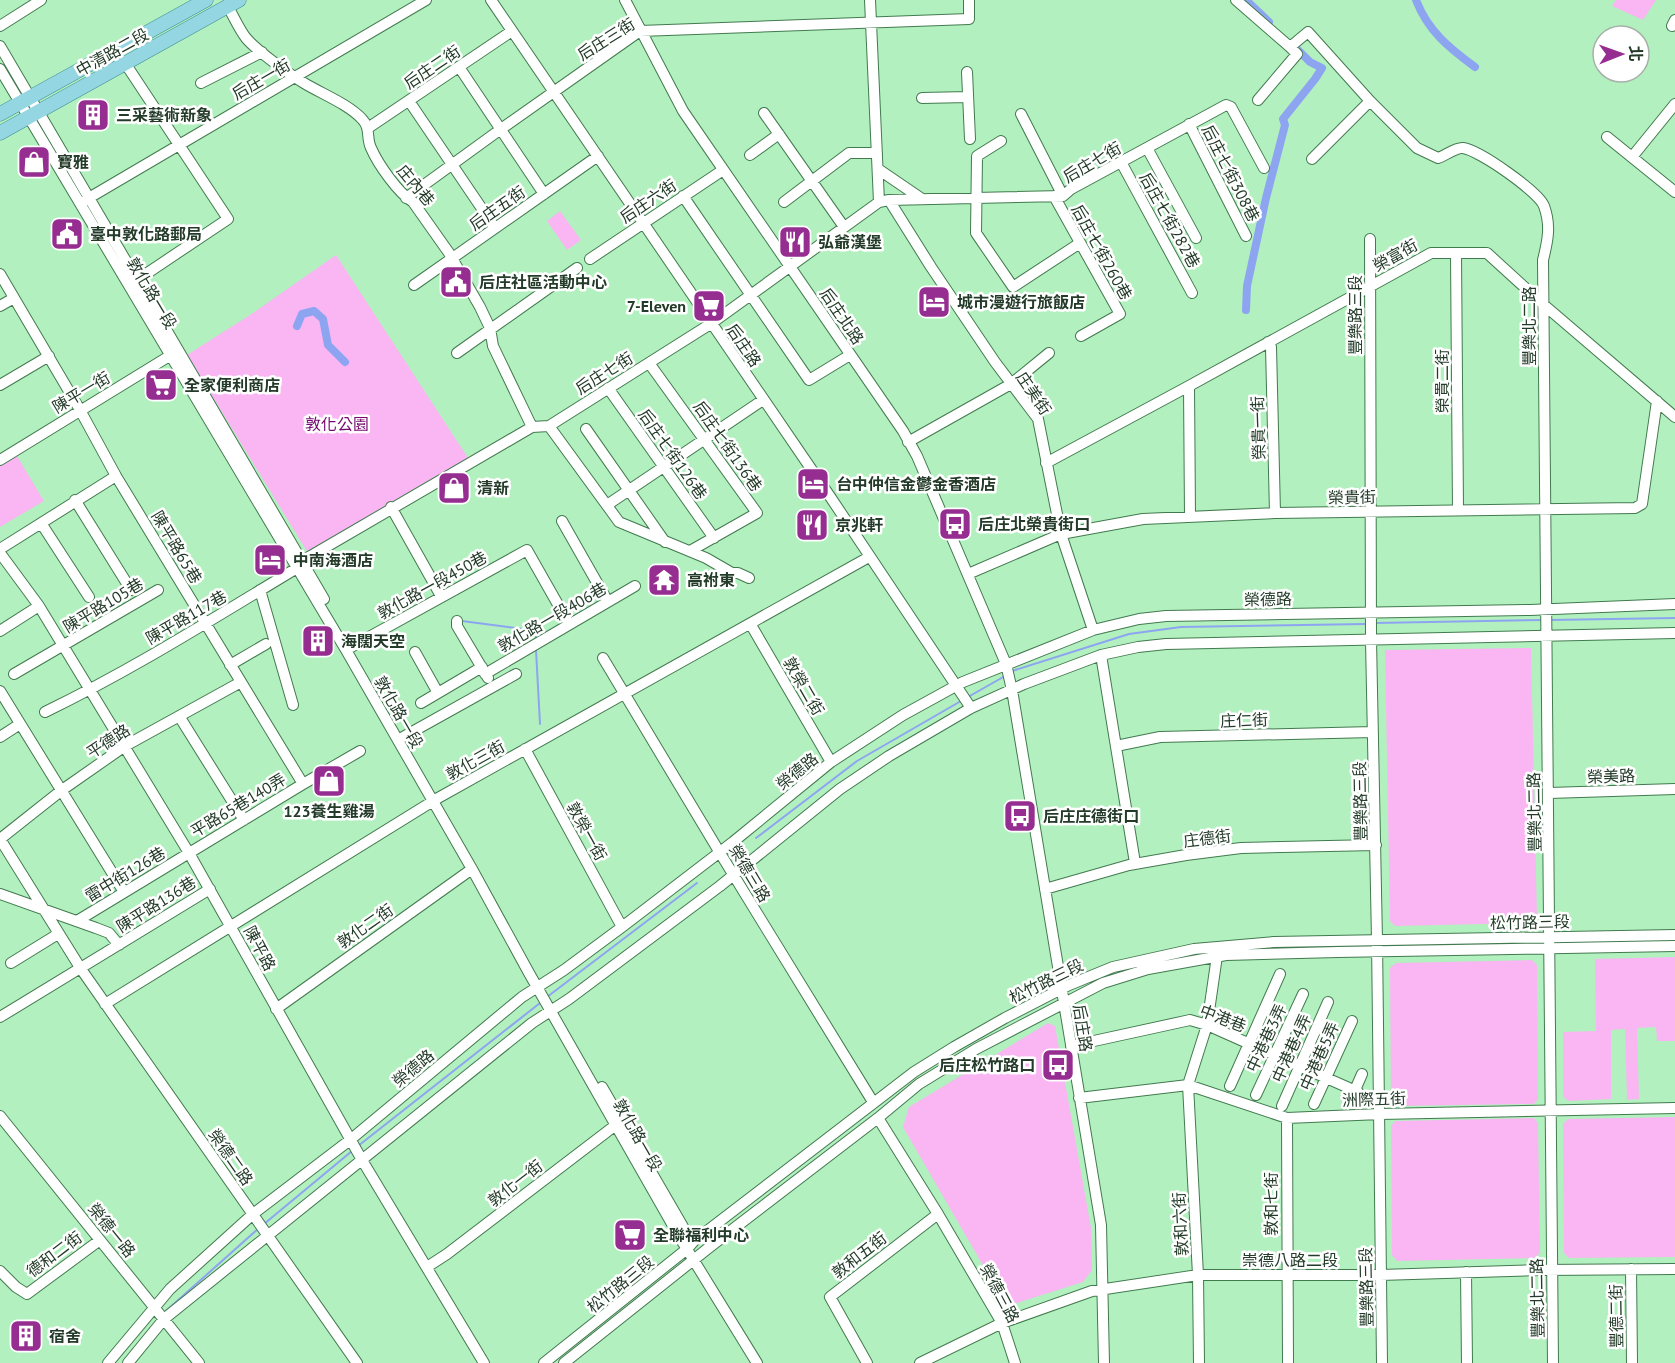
<svg xmlns="http://www.w3.org/2000/svg" width="1675" height="1363" font-family="'PT Sans','Noto Sans TC',sans-serif">
	<style>
		.green { fill: #f9b6f2 }
		.lines { fill: none; stroke-linecap: round; stroke-linejoin: round }
		.stream { stroke: #8da5f1; stroke-width: 2 }
		.canal { stroke: #8da5f1; stroke-width: 8 }
		.minor-casing { stroke: #427a4f; stroke-width: 12 }
		.major-casing { stroke: #3e8e94; stroke-width: 15 }
		.minor { stroke: #fff; stroke-width: 10 }
		.major { stroke: #94d6e2; stroke-width: 14 }
		.labels { text-anchor: middle; stroke-width: 5; stroke-linejoin: round; paint-order: stroke }
		.street-label { font-size: 16px; fill: #233b28; stroke: #fff }
		.poi-label { font-size: 16px; font-weight: bold; fill: #233b28; stroke: #fff; text-anchor: start }
		.park-label { font-size: 16px; fill: #740770; stroke: #fff }
	</style>
	<rect width="100%" height="100%" fill="#b3f0bf"/>
	<path class="green" d="M1616 0H1656L1643 20 1612 6Z
		M560 211 581 240 567 250 547 221Z
		M336 255 470 461 308 553 187 355 250 315Z
		M14 451 44 501 0 527V460Z
		M1531 648 1537 918 1531 923 1395 926 1390 921 1385 650Z
		M1675 957V1041H1657L1656 1027 1637 1028 1639 1099 1627 1100 1625 1029 1611 1030V1099L1568 1101 1563 1096V1032L1596 1031 1595 959Z
		M1532 960 1537 965 1538 1099 1534 1104 1395 1106 1391 1102 1390 968 1396 963Z
		M1048 1023 1055 1026 1091 1228 1092 1270 1083 1282 1014 1304 1003 1300 903 1127 909 1107Z
		M1675 1117V1257L1569 1258 1564 1253 1563 1124 1568 1119Z
		M1534 1118 1538 1123 1540 1253 1534 1258 1397 1261 1392 1255 1391 1126 1395 1121Z"/>
	<g class="lines">
		<path class="stream" d="M1549 620 1675 618
			M462 621 530 630 536 632V639
			M1375 623 1543 620
			M536 650 540 724
			M1012 671 1129 634 1181 627 1366 624
			M968 697 1005 676
			M756 838 857 761 961 701
			M547 997 697 883
			M358 1146 540 1003
			M264 1224 352 1151
			M167 1310 259 1228"/>
		<path class="canal" d="M1246 0 1269 22
			M1416 0C1428 31 1449 48 1475 67
			M1246 310 1247 286 1266 198 1285 125 1283 119 1315 79 1322 68 1310 62 1296 48
			M297 326 302 314 314 311 323 319 328 345 345 362"/>
		<g class="minor-casing">
			<path id="minor" d="M491 0 831 498 971 708
				M625 0 683 111 903 431 917 456 1006 664 1012 690 1101 1225 1104 1363
				M870 0 879 202
				M1236 0 1290 47 1308 32 1370 101 1417 148 1438 158C1445 156 1456 147 1463 148 1479 150 1539 192 1544 206 1551 225 1548 240 1543 260L1553 1363
				M228 7C234 17 239 29 246 38 257 51 289 74 304 83 322 94 348 104 362 119 371 128 366 138 371 148 378 164 398 193 413 202L449 253 480 307 490 328 493 346 532 427
				M0 26 41 0
				M1672 26 1675 20
				M0 46 324 599
				M125 63 228 219 137 280
				M459 67 544 194
				M0 69 346 650 472 869 529 973 680 1238 757 1363
				M967 72 970 139
				M201 83 262 52
				M922 98 968 97
				M1258 100 1297 54 1290 47
				M409 101 495 228
				M764 113 844 227
				M1021 114 1063 196
				M1189 124 1246 236
				M368 128 512 31
				M1607 137 1675 192
				M1001 141 977 156 976 233 1013 287 1080 243
				M1147 148 1196 238
				M750 155 779 134
				M1632 157 1675 104
				M1312 159 1370 101
				M1121 162 1192 293
				M878 169 922 199
				M683 196 809 380 850 355
				M1054 196 1120 314 1081 336
				M406 198 501 129 640 31 969 19V0
				M889 200 931 267 995 362 1038 419 1061 534 1093 630
				M82 202 426 0
				M784 202 849 153H877
				M1370 239 1371 640 1377 940 1382 1363
				M1456 253 1458 510
				M590 259 723 170
				M0 274 80 410 116 476 303 784
				M414 285 598 156
				M0 306 14 298
				M1268 342 1271 347 1275 513
				M457 353 577 268
				M649 363 757 513 690 551
				M0 385 49 356
				M608 388 714 538
				M549 426 619 522 706 558 732 573H738L749 578
				M586 429 665 542
				M908 442 1011 384 1049 353
				M0 460 176 352
				M1046 463 1189 386
				M75 500 131 590
				M607 505 763 400
				M391 507 441 596
				M1190 516 1189 386 1431 253H1487L1544 305 1675 417
				M562 521 608 602
				M41 523 89 597
				M0 549 116 476
				M0 553 39 606 189 853 362 1160 484 1363
				M968 574 1061 534 1143 519 1275 513 1635 508 1642 504 1657 401
				M260 590 293 705
				M457 621V626L488 678
				M751 625 831 762
				M0 631 39 606
				M351 647 527 550 569 624
				M415 652 438 693
				M1101 655 1135 863
				M603 658 720 853 873 1102
				M230 665 266 644
				M14 674 158 590
				M485 674 635 586
				M0 691 124 892
				M421 703 482 667
				M45 712C132 670 214 618 297 568L302 561 532 427 549 426 712 323 879 202 889 200 1063 196 1071 189 1226 105 1231 107 1264 168
				M179 716 244 820
				M0 737 20 724
				M403 737 516 674
				M1116 746 1160 737 1373 732
				M525 749 622 927
				M1549 793 1675 789
				M0 839 81 969 357 1363
				M0 839 62 790 125 746 241 682
				M1045 889 1129 865 1186 855 1241 848 1376 845
				M0 894 96 928 109 933 119 945
				M77 921 303 784 360 751
				M11 963 58 934
				M105 1004 438 798 869 557
				M276 1009 472 869
				M0 1017 210 889
				M1071 1046 1190 1020 1207 1025 1358 1092
				M1230 1086 1280 974
				M602 1087 686 1232 688 1236 687 1249
				M1355 1090 1362 1074
				M1256 1095 1303 994
				M1079 1098 1188 1085 1287 1118 1380 1114 1675 1108
				M1314 1104 1352 1021
				M1282 1106 1328 1002
				M0 1116 199 1363
				M878 1118 938 1214 1002 1323 1015 1363
				M1287 1118 1288 1363
				M427 1267 447 1254 621 1121
				M1631 1269 1632 1363
				M0 1271 16 1287 27 1294 100 1240
				M1466 1272 1467 1363
				M108 1363 170 1289 253 1214 350 1140 522 997 564 970 622 927 733 842 831 762 903 715 963 682 1093 630 1139 619 1166 616 1530 610 1675 604
				M128 1363 164 1319 532 1023 569 999 720 886 840 789 889 756 971 708 1024 684 1101 655 1138 647 1166 644 1675 633
				M544 1363 687 1249 694 1241 914 1072 954 1047 1005 1018 1069 985 1113 967 1194 949 1274 942 1675 935
				M564 1363 711 1246 878 1118 919 1084 976 1049 1103 983 1148 969 1226 955 1338 952 1675 946
				M867 1363 830 1297 938 1214
				M920 1363 1002 1323 1092 1291 1198 1275H1380L1541 1270 1675 1269
				M1199 1363 1198 1275 1188 1085 1207 1025 1217 956"/>
		</g>
		<g class="major-casing">
			<path id="major" d="M0 114 206 0
				M0 133 239 0"/>
		</g>
		<use href="#minor" class="minor"/>
		<use href="#major" class="major"/>
	</g>
	<defs>
		<g id="building-square" transform="scale(1.725)"><rect x="-9" y="-9" width="18" height="18" rx="4" fill="#962d90" stroke="#fff"/><path d="M-4-6H4V6H1V3H-1V6H-4ZM-2.5-4.3h1.7v1.8h-1.7ZM.8-4.3h1.7v1.8H.8ZM-2.5-1h1.7V.8h-1.7ZM.8-1h1.7V.8H.8Z" fill="#fff"/></g>
		<g id="shop-square" transform="scale(1.725)"><rect x="-9" y="-9" width="18" height="18" rx="4" fill="#962d90" stroke="#fff"/><path d="M-5-2.5h2.3a2.7 3.5 0 0 1 5.4 0H5L5.5 6h-11ZM-1.5-2.5h3a1.5 2.3 0 0 0-3 0Z" fill="#fff"/></g>
		<g id="civic-square" transform="scale(1.725)"><rect x="-9" y="-9" width="18" height="18" rx="4" fill="#962d90" stroke="#fff"/><path d="M-.6-6.5H3V-4.5H.6V-3L4-1V1h2V6H-6V1h2V-1L-.6-3ZM-1.2 2.5V6h2.4V2.5Z" fill="#fff"/></g>
		<g id="restaurant-square" transform="scale(1.725)"><rect x="-9" y="-9" width="18" height="18" rx="4" fill="#962d90" stroke="#fff"/><path d="M-5-6h1v4h1v-4h1v4h1v-4h1v5L-1.5 .5V6h-2V.5L-5-1ZM5-6V6H3V1.5H1.5Q1.5-4 5-6Z" fill="#fff"/></g>
		<g id="hotel-square" transform="scale(1.725)"><rect x="-9" y="-9" width="18" height="18" rx="4" fill="#962d90" stroke="#fff"/><path d="M-6-4.5h1.5V1H6V5H4.5V3h-9V5H-6ZM-4 0a1.8 1.8 0 1 1 3.6 0ZM.5 0V-2.5h3Q6-2.5 6 0Z" fill="#fff"/></g>
		<g id="supermarket-square" transform="scale(1.725)"><rect x="-9" y="-9" width="18" height="18" rx="4" fill="#962d90" stroke="#fff"/><path d="M-6-5.5h2.5l.6 2H6L4.5 2H-2.5L-4.4-4H-6ZM-1.5 3.2a1.3 1.3 0 1 0 .1 0ZM3 3.2a1.3 1.3 0 1 0 .1 0Z" fill="#fff"/></g>
		<g id="bus-square" transform="scale(1.725)"><rect x="-9" y="-9" width="18" height="18" rx="4" fill="#962d90" stroke="#fff"/><path d="M-5-6H5V4H4V6H2V4H-2V6H-4V4H-5ZM-3.5-4V0h7V-4ZM-3.5 1.2v1.5H-2V1.2ZM2 1.2v1.5H3.5V1.2Z" fill="#fff"/></g>
		<g id="temple-square" transform="scale(1.725)"><rect x="-9" y="-9" width="18" height="18" rx="4" fill="#962d90" stroke="#fff"/><path d="M0-6L5-2H3V0L6.5 2.5H4V6H1.5V3h-3V6H-4V2.5H-6.5L-3 0V-2H-5Z" fill="#fff"/></g>
	</defs>
	<g fill-rule="evenodd">
		<use href="#building-square" x="93" y="115"/>
		<use href="#shop-square" x="34" y="162"/>
		<use href="#civic-square" x="67" y="234"/>
		<use href="#restaurant-square" x="795" y="242"/>
		<use href="#civic-square" x="456" y="282"/>
		<use href="#hotel-square" x="934" y="302"/>
		<use href="#supermarket-square" x="709" y="306"/>
		<use href="#supermarket-square" x="161" y="385"/>
		<use href="#hotel-square" x="813" y="484"/>
		<use href="#shop-square" x="454" y="488"/>
		<use href="#bus-square" x="955" y="524"/>
		<use href="#restaurant-square" x="812" y="525"/>
		<use href="#hotel-square" x="270" y="560"/>
		<use href="#temple-square" x="664" y="580"/>
		<use href="#building-square" x="318" y="641"/>
		<use href="#shop-square" x="329" y="781"/>
		<use href="#bus-square" x="1020" y="816"/>
		<use href="#bus-square" x="1058" y="1065"/>
		<use href="#supermarket-square" x="630" y="1235"/>
		<use href="#building-square" x="26" y="1336"/>
	</g>
	<g class="labels">
		<g class="street-label">
			<text transform="translate(606 39) rotate(-32)" y="6">后庄三街</text>
			<text transform="translate(112 52) rotate(-29)" y="6">中清路二段</text>
			<text transform="translate(432 67) rotate(-34)" y="6">后庄二街</text>
			<text transform="translate(261 79) rotate(-30)" y="6">后庄一街</text>
			<text transform="translate(1092 162) rotate(-30)" y="6">后庄七街</text>
			<text transform="translate(1231 173) rotate(63)" y="6">后庄七街308巷</text>
			<text transform="translate(416 185) rotate(50)" y="6">庄內巷</text>
			<text transform="translate(648 201) rotate(-34)" y="6">后庄六街</text>
			<text transform="translate(497 208) rotate(-35)" y="6">后庄五街</text>
			<text transform="translate(1170 220) rotate(61)" y="6">后庄七街282巷</text>
			<text transform="translate(1102 252) rotate(61)" y="6">后庄七街260巷</text>
			<text transform="translate(1395 255) rotate(-29)" y="6">榮富街</text>
			<text transform="translate(152 293) rotate(59)" y="6">敦化路一段</text>
			<text transform="translate(1355 315) rotate(-90)" y="6">豐樂路三段</text>
			<text transform="translate(842 316) rotate(56)" y="6">后庄北路</text>
			<text transform="translate(1529 326) rotate(-90)" y="6">豐樂北二路</text>
			<text transform="translate(744 345) rotate(56)" y="6">后庄路</text>
			<text transform="translate(604 373) rotate(-32)" y="6">后庄七街</text>
			<text transform="translate(1442 381) rotate(-90)" y="6">榮貴二街</text>
			<text transform="translate(81 392) rotate(-31)" y="6">陳平一街</text>
			<text transform="translate(1034 393) rotate(56)" y="6">庄美街</text>
			<text transform="translate(1258 428) rotate(-92)" y="6">榮貴一街</text>
			<text transform="translate(728 446) rotate(55)" y="6">后庄七街136巷</text>
			<text transform="translate(673 454) rotate(55)" y="6">后庄七街126巷</text>
			<text transform="translate(1352 497) rotate(-1)" y="6">榮貴街</text>
			<text transform="translate(177 547) rotate(59)" y="6">陳平路65巷</text>
			<text transform="translate(432 585) rotate(-29)" y="6">敦化路一段450巷</text>
			<text transform="translate(1268 599) rotate(-1)" y="6">榮德路</text>
			<text transform="translate(103 605) rotate(-31)" y="6">陳平路105巷</text>
			<text transform="translate(186 617) rotate(-30)" y="6">陳平路117巷</text>
			<text transform="translate(552 617) rotate(-30)" y="6">敦化路一段406巷</text>
			<text transform="translate(804 686) rotate(60)" y="6">敦榮二街</text>
			<text transform="translate(399 712) rotate(60)" y="6">敦化路一段</text>
			<text transform="translate(1244 720) rotate(-2)" y="6">庄仁街</text>
			<text transform="translate(108 741) rotate(-33)" y="6">平德路</text>
			<text transform="translate(475 760) rotate(-29)" y="6">敦化三街</text>
			<text transform="translate(797 771) rotate(-39)" y="6">榮德路</text>
			<text transform="translate(1611 776) rotate(-2)" y="6">榮美路</text>
			<text transform="translate(1360 801) rotate(-91)" y="6">豐樂路三段</text>
			<text transform="translate(238 805) rotate(-31)" y="6">平路65巷140弄</text>
			<text transform="translate(1534 812) rotate(-91)" y="6">豐樂北二路</text>
			<text transform="translate(587 831) rotate(61)" y="6">敦榮一街</text>
			<text transform="translate(1207 838) rotate(-7)" y="6">庄德街</text>
			<text transform="translate(750 873) rotate(59)" y="6">榮德三路</text>
			<text transform="translate(125 874) rotate(-31)" y="6">雷中街126巷</text>
			<text transform="translate(156 904) rotate(-32)" y="6">陳平路136巷</text>
			<text transform="translate(1530 922) rotate(-1)" y="6">松竹路三段</text>
			<text transform="translate(365 926) rotate(-35)" y="6">敦化二街</text>
			<text transform="translate(260 948) rotate(62)" y="6">陳平路</text>
			<text transform="translate(1046 981) rotate(-26)" y="6">松竹路三段</text>
			<text transform="translate(1223 1018) rotate(21)" y="6">中港巷</text>
			<text transform="translate(1083 1028) rotate(81)" y="6">后庄路</text>
			<text transform="translate(1266 1038) rotate(-65)" y="6">中港巷3弄</text>
			<text transform="translate(1291 1048) rotate(-66)" y="6">中港巷4弄</text>
			<text transform="translate(1319 1056) rotate(-66)" y="6">中港巷5弄</text>
			<text transform="translate(413 1068) rotate(-40)" y="6">榮德路</text>
			<text transform="translate(1374 1099) rotate(-2)" y="6">洲際五街</text>
			<text transform="translate(638 1135) rotate(60)" y="6">敦化路一段</text>
			<text transform="translate(231 1157) rotate(55)" y="6">榮德二路</text>
			<text transform="translate(515 1183) rotate(-38)" y="6">敦化一街</text>
			<text transform="translate(1271 1204) rotate(-90)" y="6">敦和七街</text>
			<text transform="translate(1180 1224) rotate(-93)" y="6">敦和六街</text>
			<text transform="translate(112 1230) rotate(51)" y="6">榮德一路</text>
			<text transform="translate(54 1254) rotate(-37)" y="6">德和二街</text>
			<text transform="translate(859 1255) rotate(-38)" y="6">敦和五街</text>
			<text x="1290" y="1266">崇德八路二段</text>
			<text transform="translate(620 1284) rotate(-39)" y="6">松竹路三段</text>
			<text transform="translate(1366 1287) rotate(-91)" y="6">豐樂路三段</text>
			<text transform="translate(1000 1293) rotate(62)" y="6">榮德三路</text>
			<text transform="translate(1537 1298) rotate(-91)" y="6">豐樂北二路</text>
			<text transform="translate(1616 1316) rotate(-91)" y="6">豐德二街</text>
		</g>
		<g class="poi-label">
			<text x="116" y="121">三采藝術新象</text>
			<text x="57" y="168">寶雅</text>
			<text x="90" y="240">臺中敦化路郵局</text>
			<text x="818" y="248">弘爺漢堡</text>
			<text x="479" y="288">后庄社區活動中心</text>
			<text x="957" y="308">城市漫遊行旅飯店</text>
			<text x="686" y="312" text-anchor="end">7-Eleven</text>
			<text x="184" y="391">全家便利商店</text>
			<text x="836" y="490">台中仲信金鬱金香酒店</text>
			<text x="477" y="494">清新</text>
			<text x="978" y="530">后庄北榮貴街口</text>
			<text x="835" y="531">京兆軒</text>
			<text x="293" y="566">中南海酒店</text>
			<text x="687" y="586">高祔東</text>
			<text x="341" y="647">海闊天空</text>
			<text x="329" y="817" text-anchor="middle">123養生雞湯</text>
			<text x="1043" y="822">后庄庄德街口</text>
			<text x="1035" y="1071" text-anchor="end">后庄松竹路口</text>
			<text x="653" y="1241">全聯福利中心</text>
			<text x="49" y="1342">宿舍</text>
		</g>
		<g class="park-label">
			<text x="337" y="430">敦化公園</text>
		</g>
	</g>
	<g transform="translate(1621 54) rotate(89)"><circle r="28" fill="#ffffff" stroke="#a7b1a9" stroke-width="1.5"/>
	<path d="M0-4.5L10 22L0 15L-10 22Z" fill="#962d90"/>
	<text y="-9" font-size="16" font-weight="bold" text-anchor="middle" fill="#233b28">北</text>
	</g>
</svg>
